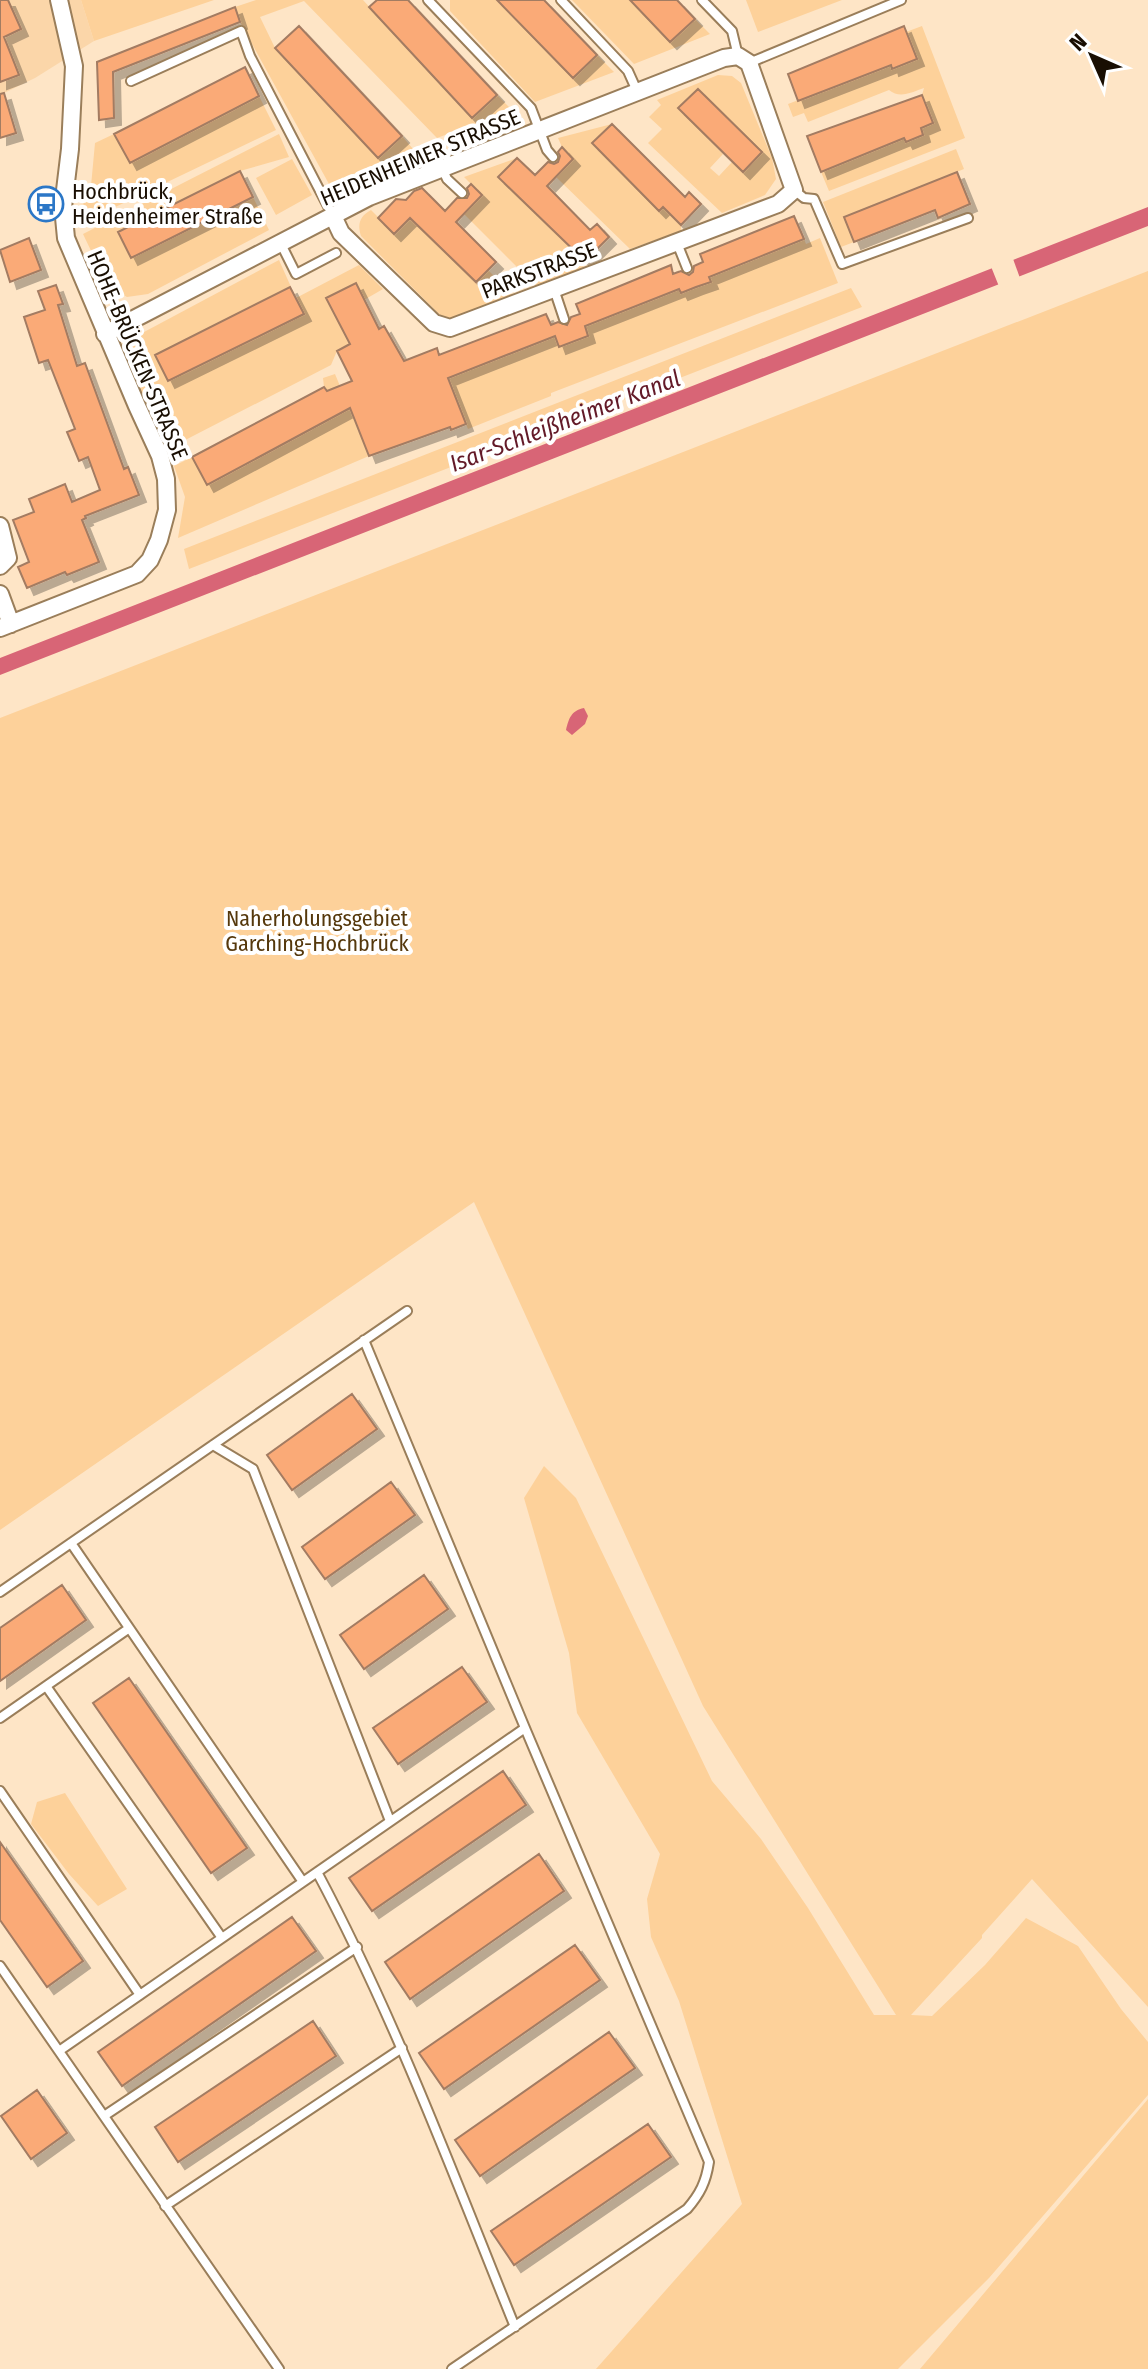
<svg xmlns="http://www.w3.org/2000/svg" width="1148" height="2369" font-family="'Fira Sans Condensed',sans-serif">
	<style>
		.built { fill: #fbd6a9 }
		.green { fill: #fdd19a; fill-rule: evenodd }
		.water { fill: #d86576 }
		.pier { fill: #fee5c6 }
		.building { fill: #faaa77; stroke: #a37b62; stroke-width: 2; filter: url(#shadow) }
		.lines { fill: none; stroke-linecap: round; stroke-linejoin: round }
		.lane-casing { stroke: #9a7e5a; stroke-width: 12 }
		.street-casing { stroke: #9a7e5a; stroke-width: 20 }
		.lane { stroke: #fff; stroke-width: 8 }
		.street { stroke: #fff; stroke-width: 16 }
		.labels { text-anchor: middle; stroke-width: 8; stroke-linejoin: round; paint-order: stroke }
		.street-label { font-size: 22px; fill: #190e02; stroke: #fff }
		.poi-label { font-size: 22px; fill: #190e02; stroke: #fff; text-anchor: start }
		.park-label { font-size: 22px; fill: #55380c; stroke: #fff }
		.water-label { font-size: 24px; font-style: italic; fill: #631a28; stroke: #fff }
	</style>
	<defs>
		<filter id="shadow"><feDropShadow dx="7" dy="7" stdDeviation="0" flood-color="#0004"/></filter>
	</defs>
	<rect width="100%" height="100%" fill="#fee5c6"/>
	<path class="built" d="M0 0H81L94 41 35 78 0 95Z"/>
	<path class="green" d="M81 0H214L94 41Z
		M256 0H363L472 118 497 95 512 110 437 138 304 1 260 17 275 48 379 157 402 136 413 149 329 184 240 22 235 7Z
		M450 0H497L573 78 597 55 614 72 535 102 450 11Z
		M572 0H630L670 42 695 19 710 34 634 64Z
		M746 0H842L758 32Z
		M922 26 965 138 829 191 821 172 903 134 906 141 923 135 921 128 933 123 922 95 924 88C912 92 900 99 889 90L808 122 804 113 793 117 788 104 891 65 893 69 917 59 906 32Z
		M718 75 732 76 741 83 772 158 776 179 765 195 722 213 648 143 662 129 649 117 661 105 657 100ZM698 89 762 152 743 172 732 162 719 176 710 168 723 154 678 108Z
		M259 96 276 130 84 222 83 186H91L95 143 114 134 130 163Z
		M612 124 593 144 659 211 663 207 681 225V231L630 249 556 177 573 159 562 147 558 138Z
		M279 134 289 157 240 171 118 233 131 258 253 197 269 230 148 294 127 297 108 286 83 234Z
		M956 149 964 169 845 217 854 242 841 247 823 202Z
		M517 158 499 178 585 261 583 268 536 286 464 214 482 195 464 177Z
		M292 159 312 195 276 215 256 178Z
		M371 210 395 234 412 216 435 242 455 221 468 235 449 255 475 282 488 270 513 295 446 321 361 236C357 224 360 216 371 210Z
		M820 238 838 283 551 393V396L468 429 448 378 450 377 555 336 560 347 588 336 585 326 679 289 681 293 710 282 709 277 804 239 806 244Z
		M279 260 291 287 155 355 168 381 303 314 296 298 359 265 383 289 364 300 355 283 326 298 350 344 337 351 331 365 162 452 116 347Z
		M1148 271V2007L1032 1879 982 1935V1938L911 2015 932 2016 985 1965 1026 1918 1078 1946 1121 2009 1148 2042V2095L989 2278 898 2369H596L742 2204 679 2001 651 1937 647 1899 660 1854 577 1713 569 1653 524 1498 544 1466 576 1498 712 1781 761 1839 808 1908 874 2015H896L703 1706 474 1202 0 1530V718Z
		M851 288 862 307 189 569 184 549Z
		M335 374 369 456 178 538 185 497 174 466 192 457 207 484 338 415 324 387 323 378Z
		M65 1793 127 1889 98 1906 69 1874 31 1824 37 1802Z
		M1148 2099V2369H920Z"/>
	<path class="water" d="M1148 207V226L0 675V658Z
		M584 708 588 716 585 724 572 735 566 730C569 718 571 711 584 708Z"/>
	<path class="pier" d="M1012 256 1021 281 1000 289 990 264Z"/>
	<path class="building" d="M0 0H8L21 29 4 37 19 75 0 82Z
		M377 0H408L497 95 472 118 369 7Z
		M497 0H544L597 55 573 78Z
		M630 0H677L695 19 670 42Z
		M235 7 240 22 113 72 114 118 99 120 97 62Z
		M299 26 402 136 378 158 275 48Z
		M904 26 917 59 892 69 891 65 798 101 788 74Z
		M245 67 259 96 130 163 114 134Z
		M698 89 762 152 743 172 678 108Z
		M4 93 16 133 0 138V94Z
		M922 95 933 123 921 128 923 135 906 142 904 138 821 172 807 136Z
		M612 124 685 197 689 192 701 204 681 225 663 207 659 211 592 143Z
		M562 147 573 159 547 186 590 230 597 224 609 237 585 261 498 177 517 158 535 175 548 162 554 164 558 162 560 156 558 152Z
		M240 171 253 197 131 258 118 232Z
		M957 172 970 204 938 218 935 210 854 242 844 217Z
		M471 184 482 195 456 222 496 262 476 282 410 218 394 234 378 218 396 199 406 200 414 191 422 188 445 211 457 198H467L469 194 467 188Z
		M794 216 804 239 709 277 711 282 696 287 681 293 679 289 585 326 588 336 559 347 555 336 448 378 466 424 451 430 450 427 369 456 350 408 207 485 192 457 324 387 327 391 352 381 337 351 350 344 326 298 356 283 379 329 384 326 404 361 437 348 439 355 546 314 551 325 558 322 567 325 571 317 580 314 576 304 671 265 673 274 681 271 689 275 693 272 694 266 703 262 700 254Z
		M29 238 41 270 10 282 0 250Z
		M56 285 63 304 58 305 77 366 85 363 124 469 128 467 139 495 85 516 86 518 82 520 99 562 67 575 65 572 27 588 18 567 29 562 13 520 34 512 29 499 65 484 72 502 100 490 88 457 79 461 67 432 75 429 48 360 39 363 24 317 45 310 38 291Z
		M290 287 304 314 168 381 155 355Z
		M352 1394 377 1429 292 1490 267 1455Z
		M391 1482 415 1515 325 1579 302 1547Z
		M424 1575 448 1609 364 1669 340 1635Z
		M62 1585 86 1620 0 1681V1628Z
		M462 1667 487 1702 398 1764 373 1728Z
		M129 1678 247 1848 211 1873 93 1703Z
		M503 1771 526 1805 372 1911 349 1878Z
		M0 1842 83 1961 47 1987 0 1920Z
		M539 1854 564 1891 410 1999 385 1962Z
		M292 1917 316 1951 122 2086 98 2052Z
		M575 1945 600 1980 444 2089 419 2053Z
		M313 2021 336 2056 178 2162 155 2127Z
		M609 2032 635 2068 480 2176 455 2140Z
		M37 2090 67 2133 31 2159 1 2116Z
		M648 2124 671 2157 514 2265 491 2231Z"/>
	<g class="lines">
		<g class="lane-casing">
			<path id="lane" d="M428 0 531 108 547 150 553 157
				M561 0 628 71 637 91
				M702 0 732 31 738 56
				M749 63 901 0
				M131 81 241 31 250 56 333 216
				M442 168 447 179 462 193
				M794 190 804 198 814 199 842 264 968 218
				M677 243 687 268
				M281 244 296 274 336 253
				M554 289 564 319
				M364 1340 525 1728 709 2162C706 2182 700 2194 687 2209L452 2369
				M213 1445 253 1469 390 1821
				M71 1543 303 1882
				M0 1592 407 1311
				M46 1686 222 1938
				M0 1718 128 1629
				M0 1791 140 1995
				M317 1872C395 2018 453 2174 515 2327
				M0 1966 279 2369
				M59 2051 525 1728
				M104 2116 357 1947
				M165 2206 402 2048"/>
		</g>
		<g class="street-casing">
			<path id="street" d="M105 334 369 197 724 58 738 56 749 63 794 190 778 204 450 328 434 323 341 233 333 216
				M0 526 8 558 0 566
				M0 594 11 624
				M0 628 137 574 150 560 159 540 167 510 166 479 160 456 137 406 66 238 63 207 70 149 74 66 59 0"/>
		</g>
		<use href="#lane" class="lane"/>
		<use href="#street" class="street"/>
	</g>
	<defs>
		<g id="bus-ring" transform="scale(1.8)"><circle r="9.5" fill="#fff" stroke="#2b77c7" stroke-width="1.5"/><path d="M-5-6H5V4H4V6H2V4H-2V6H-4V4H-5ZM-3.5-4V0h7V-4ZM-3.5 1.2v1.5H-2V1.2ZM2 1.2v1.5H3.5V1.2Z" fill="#2b77c7"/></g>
	</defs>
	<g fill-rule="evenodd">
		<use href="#bus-ring" x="46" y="204"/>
	</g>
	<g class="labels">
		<g class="street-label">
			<text transform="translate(420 157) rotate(-23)" y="8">HEIDENHEIMER STRASSE</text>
			<text transform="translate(539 270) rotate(-21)" y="8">PARKSTRASSE</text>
			<text transform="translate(138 355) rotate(67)" y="8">HOHE-BRÜCKEN-STRASSE</text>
		</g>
		<g class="poi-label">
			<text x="72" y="199">Hochbrück,<tspan x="72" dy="25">Heidenheimer Straße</tspan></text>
		</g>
		<g class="park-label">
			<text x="317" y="926">Naherholungsgebiet<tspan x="317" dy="25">Garching-Hochbrück</tspan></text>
		</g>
		<g class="water-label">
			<text transform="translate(565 421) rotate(-21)" y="8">Isar-Schleißheimer Kanal</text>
		</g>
	</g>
	<g transform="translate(1092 56) rotate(315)" stroke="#ffffff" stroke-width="6" paint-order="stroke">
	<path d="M0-6L14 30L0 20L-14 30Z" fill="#190e02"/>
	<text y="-12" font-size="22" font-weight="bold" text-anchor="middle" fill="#190e02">N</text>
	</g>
</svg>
